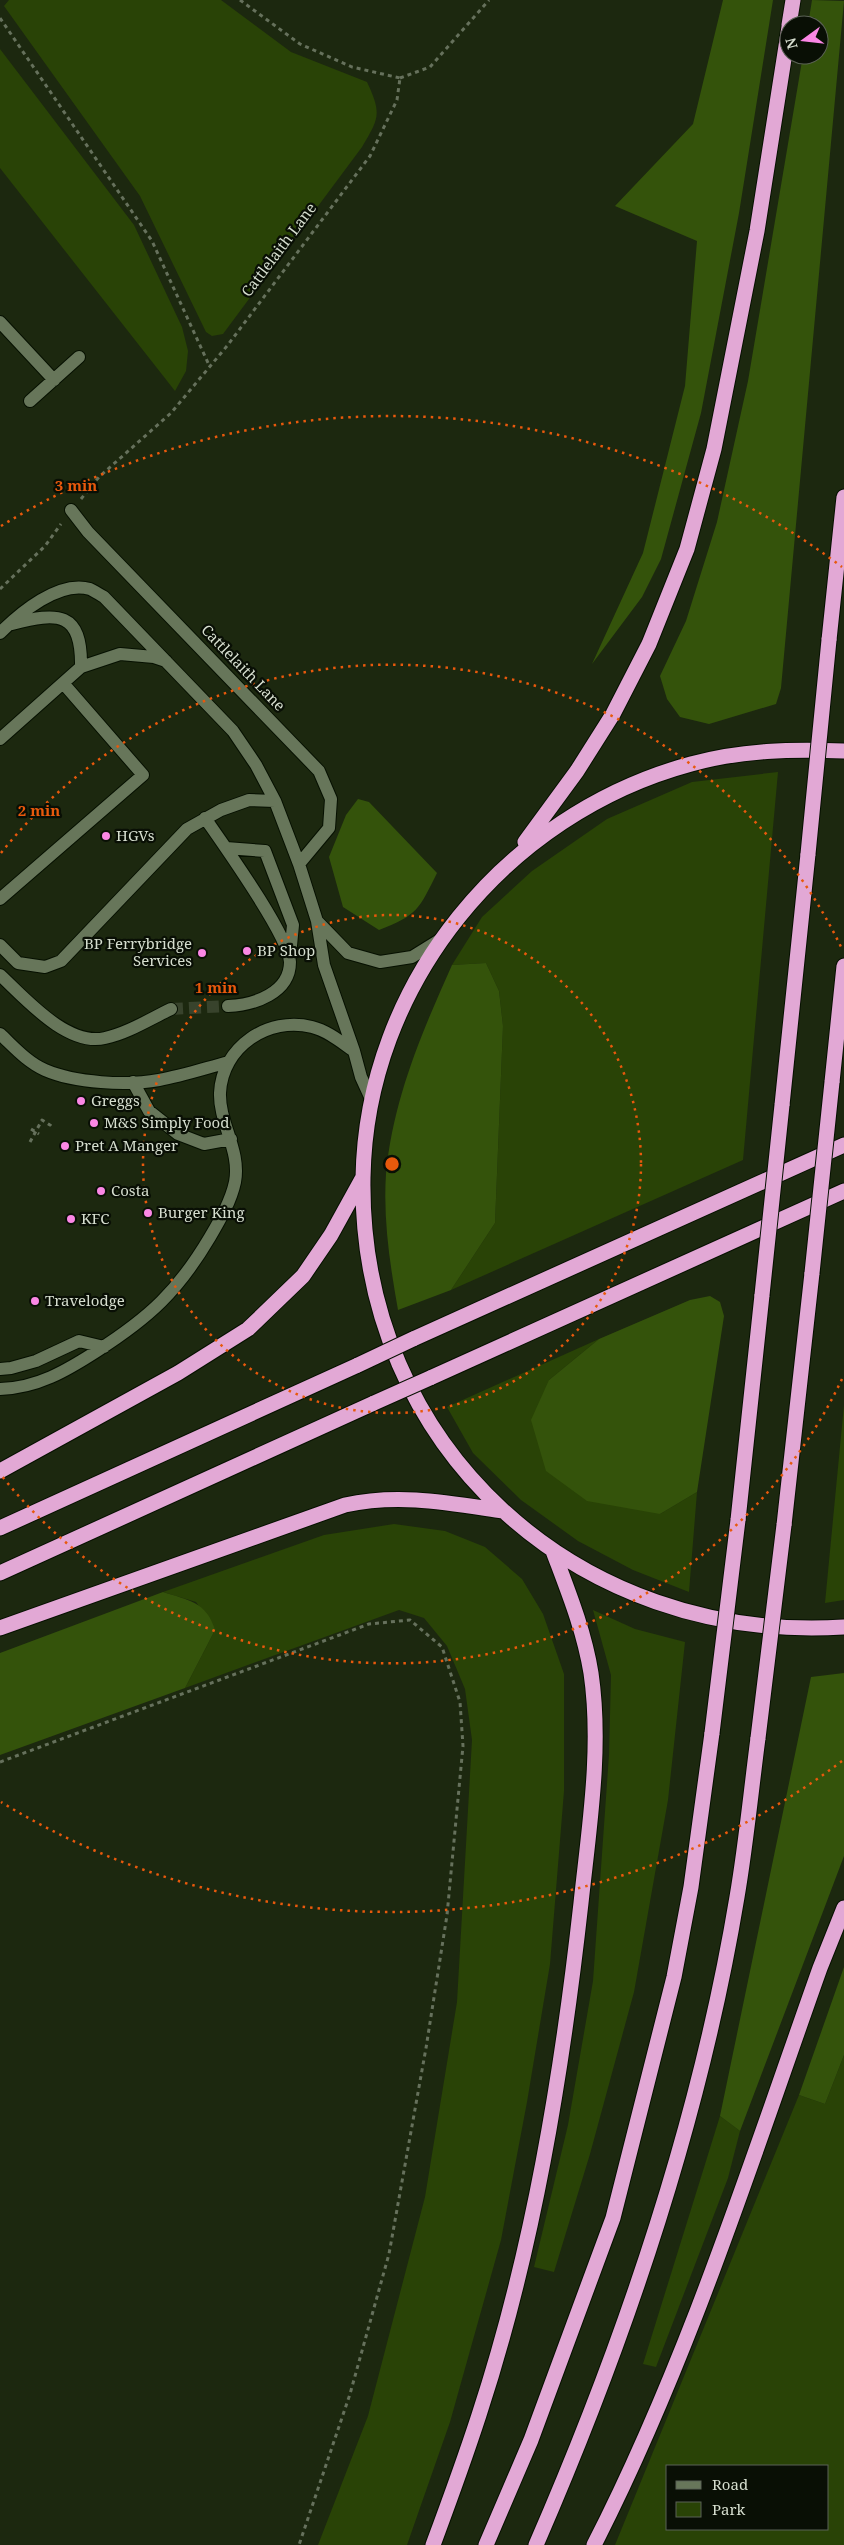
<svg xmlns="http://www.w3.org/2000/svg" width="844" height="2545" font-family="'Noto Serif',serif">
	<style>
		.green { fill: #294306; fill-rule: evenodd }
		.forest { fill: #34530b }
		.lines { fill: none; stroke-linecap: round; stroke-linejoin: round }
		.minor-tunnel { stroke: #38432c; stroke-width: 12; stroke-dasharray: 12 6; stroke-linecap: butt }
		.minor-casing { stroke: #061000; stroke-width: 14 }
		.highway-casing { stroke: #061000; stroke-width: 17 }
		.path { stroke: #66715c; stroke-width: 3; stroke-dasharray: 4 4; stroke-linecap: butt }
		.minor { stroke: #67765a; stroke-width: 12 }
		.highway { stroke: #e2a8d5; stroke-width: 15 }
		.highway-bridge-casing { stroke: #061000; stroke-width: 17; stroke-linecap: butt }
		.highway-bridge { stroke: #e2a8d5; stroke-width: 15 }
		.ring { fill: none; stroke: #e8590c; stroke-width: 2.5; stroke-dasharray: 2.5 5 }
		.poi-dot { fill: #fb87e5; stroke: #090f05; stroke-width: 2 }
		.labels { text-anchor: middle; stroke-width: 4.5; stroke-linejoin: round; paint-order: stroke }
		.street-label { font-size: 15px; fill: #d6decf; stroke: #090f05 }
		.poi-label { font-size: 15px; fill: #d6decf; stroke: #090f05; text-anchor: start }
		.centre { fill: #e8590c; stroke: #090f05; stroke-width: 2.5 }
		.ring-label { font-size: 15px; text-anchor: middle; font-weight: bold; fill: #e8590c; stroke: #090f05; stroke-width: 4.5; stroke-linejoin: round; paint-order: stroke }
	</style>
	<rect width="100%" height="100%" fill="#1c280f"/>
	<path class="green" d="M9 0H221L291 52 367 82C382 114 379 118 362 147L223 334 212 336 206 332 140 196 4 6Z
		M0 49 134 225 182 327 188 351 186 371 175 391 0 168Z
		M778 772 743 1160 451 1290 495 1223 503 1026 499 991 486 963 452 965 482 917 532 871 607 819 692 782Z
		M599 1339 549 1380 660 1514 697 1492 689 1592 633 1570 578 1541 521 1500 473 1453 447 1407Z
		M844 1405V1600L825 1603Z
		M394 1524 445 1531 485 1547 522 1579 543 1614 564 1674V1791L550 1964 527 2102 501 2240 450 2422 407 2545H318L368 2416 425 2197 457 2002 472 1740 465 1689 447 1646 424 1618 399 1610 185 1688 215 1630 196 1602 163 1592 324 1535Z
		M593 1610 635 1629 685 1642 668 1800 634 1992 590 2154 554 2272 534 2267 568 2125 593 1981 609 1755 611 1675Z
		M844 2055V2545H615L799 2095 825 2104ZM668 2466H828V2529H668Z
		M720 2116 740 2131 728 2178 656 2367 643 2364Z"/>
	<path class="forest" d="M723 0H773L739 213 701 413 661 559 642 597 592 664 643 553 685 386 697 241 615 206 693 124Z
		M812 0 844 1 781 688 776 704 709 724 680 717 667 699 660 676 686 621 717 522 748 381 803 55H819V25H808Z
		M358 799 369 802 437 873C419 909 418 915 379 930L343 907 329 857 346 815Z
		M486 963 499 991 503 1026 495 1223 451 1290 398 1310C390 1265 383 1219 386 1174 393 1099 422 1032 452 965Z
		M710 1296 720 1302 724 1316 697 1492 660 1514 587 1501 546 1471 531 1420 549 1380 599 1339 690 1300Z
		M163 1592C188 1600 207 1602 215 1630L185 1688 0 1755V1653Z
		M844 1673V1856L740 2131 720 2116 811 1677Z
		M844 1967V2055L825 2104 799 2095Z"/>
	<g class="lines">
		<path class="minor-tunnel" d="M171 1009 228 1006"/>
		<g class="minor-casing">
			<path id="minor" d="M0 322 54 380
				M30 401 79 357
				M71 510 88 532 319 771 331 799 329 828 299 864
				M12 624C58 612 82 611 81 667
				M0 633C20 613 59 580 90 589 94 591 99 594 104 597L233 731 256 765 275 801 299 864 317 921 324 965 354 1051
				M0 739 81 667 120 654 154 657 166 661
				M205 818C223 844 289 936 290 962 290 993 254 1005 228 1006
				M226 848 265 851 293 925 290 956
				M0 899 143 775 63 683
				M317 921 348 953 380 962 412 957 441 939
				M0 945 18 963 45 967 61 961 187 829 221 810 249 800 275 801
				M0 975C25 998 67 1047 105 1038 128 1033 150 1019 171 1009
				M0 1034C14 1047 27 1062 45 1070 75 1083 127 1086 159 1080 182 1076 206 1068 229 1062
				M133 1082 149 1111 178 1134 204 1144 231 1139
				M0 1369 11 1368 36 1361 79 1341 104 1347
				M0 1389C37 1388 66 1371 97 1351 150 1317 178 1291 210 1237 220 1220 231 1201 235 1182 241 1151 219 1123 220 1093 222 1047 268 1016 312 1027 328 1031 341 1042 354 1051L361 1077 372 1101"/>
		</g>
		<g class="highway-casing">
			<path id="highway" d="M789 25 793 0
				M829 640 844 497
				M844 751C792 749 741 750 691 764 506 814 366 984 363 1178 359 1447 578 1644 844 1627
				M525 842 577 771 613 714 649 644 687 549 714 449 757 231 789 27
				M832 1082 844 966
				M782 1105 808 854
				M413 1339 844 1145
				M430 1378 844 1191
				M0 1471 178 1373 248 1329 303 1276 331 1235 363 1177
				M738 1520 762 1295
				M784 1525 812 1273
				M0 1528 358 1365
				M0 1573 374 1403
				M0 1628 345 1505C399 1493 449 1503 503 1511
				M433 2545C449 2502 465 2458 479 2415 533 2251 562 2074 581 1903 589 1828 602 1748 591 1673 584 1630 568 1591 553 1551
				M486 2545 531 2440 613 2218 674 1977 691 1887 712 1733
				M536 2545C626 2338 700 2120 737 1897 746 1845 751 1791 758 1738
				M594 2545C688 2361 751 2162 820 1968L844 1908"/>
		</g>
		<path class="path" d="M240 0 300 44 352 67 400 78
			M0 18 152 241 209 365
			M400 78 430 67 489 0
			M81 499 99 477 171 413 227 346 370 156 397 100 400 78
			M0 589 45 546 61 524
			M31 1129 39 1134
			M30 1142 42 1120 50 1125 53 1121
			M0 1762 369 1624 410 1620 442 1647 460 1702 463 1746 447 1915 426 2048 389 2254 350 2394 299 2545"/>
		<use href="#minor" class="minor"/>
		<use href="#highway" class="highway"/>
		<g class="highway-bridge-casing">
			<path id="highway-bridge" d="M808 854 829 640
				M812 1273 832 1082
				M762 1295 782 1105
				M358 1365 413 1339
				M374 1403 430 1378
				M712 1733 738 1520
				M758 1738 784 1525"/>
		</g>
		<use href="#highway-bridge" class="highway-bridge"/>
	</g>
	<g class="ring">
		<circle cx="392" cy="1164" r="249"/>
		<path d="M842 1379A499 499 0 0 1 1 1475M1 853A499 499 0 0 1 842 949"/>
		<path d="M842 1761A748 748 0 0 1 1 1802M1 526A748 748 0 0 1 842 567"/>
	</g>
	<g class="poi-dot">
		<circle cx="106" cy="836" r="5"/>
		<circle cx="247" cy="951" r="5"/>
		<circle cx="202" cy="953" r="5"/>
		<circle cx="81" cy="1101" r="5"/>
		<circle cx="94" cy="1123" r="5"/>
		<circle cx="65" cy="1146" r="5"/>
		<circle cx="101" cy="1191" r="5"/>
		<circle cx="148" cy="1213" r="5"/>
		<circle cx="71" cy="1219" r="5"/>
		<circle cx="35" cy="1301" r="5"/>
	</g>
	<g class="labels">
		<g class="street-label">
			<text transform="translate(279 250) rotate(-53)" y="5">Cattlelaith Lane</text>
			<text transform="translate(243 668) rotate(46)" y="5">Cattlelaith Lane</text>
		</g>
		<g class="poi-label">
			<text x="116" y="841">HGVs</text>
			<text x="192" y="949" text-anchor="end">BP Ferrybridge<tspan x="192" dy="17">Services</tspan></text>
			<text x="257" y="956">BP Shop</text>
			<text x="91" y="1106">Greggs</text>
			<text x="104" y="1128">M&amp;S Simply Food</text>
			<text x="75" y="1151">Pret A Manger</text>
			<text x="111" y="1196">Costa</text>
			<text x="158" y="1218">Burger King</text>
			<text x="81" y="1224">KFC</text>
			<text x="45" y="1306">Travelodge</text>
		</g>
	</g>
	<circle cx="392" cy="1164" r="8" class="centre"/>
	<g class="ring-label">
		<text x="76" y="491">3 min</text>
		<text x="39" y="816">2 min</text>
		<text x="216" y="993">1 min</text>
	</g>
	<rect x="666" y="2465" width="162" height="65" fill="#090f05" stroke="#5b6256"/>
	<rect x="676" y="2481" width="25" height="8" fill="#67765a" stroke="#5b6256"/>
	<text x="712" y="2490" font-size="15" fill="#d6decf">Road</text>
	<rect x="676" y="2502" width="25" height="15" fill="#294306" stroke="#5b6256"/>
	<text x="712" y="2515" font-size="15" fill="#d6decf">Park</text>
	<g transform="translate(804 40) rotate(255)"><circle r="24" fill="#090f05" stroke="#5b6256"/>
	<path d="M0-4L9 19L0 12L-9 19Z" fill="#fb87e5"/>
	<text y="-8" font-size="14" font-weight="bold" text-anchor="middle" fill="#d6decf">N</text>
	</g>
</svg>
